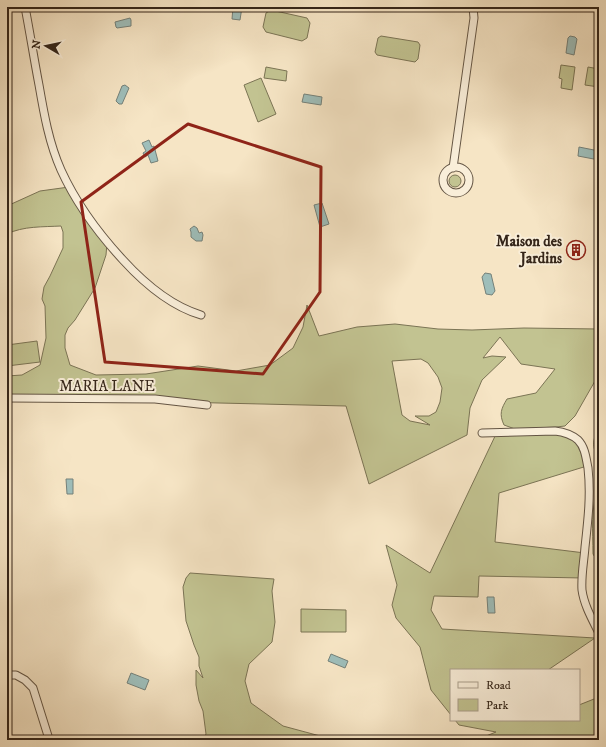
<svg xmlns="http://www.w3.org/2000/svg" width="606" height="747" font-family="'IM FELL DW Pica',serif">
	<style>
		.green { fill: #c2c391; stroke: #7b7455; fill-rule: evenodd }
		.water { fill: #9ebeba; stroke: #74817a }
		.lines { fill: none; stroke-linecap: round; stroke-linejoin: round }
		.street-casing { stroke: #645544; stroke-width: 9 }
		.street { stroke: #f9eed9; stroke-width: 7 }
		.marked { fill: none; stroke: #8f2418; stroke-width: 3; stroke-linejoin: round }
		.labels { text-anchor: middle; stroke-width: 4; stroke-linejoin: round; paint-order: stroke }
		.poi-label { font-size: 15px; font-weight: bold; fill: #342519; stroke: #f9eed9; text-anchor: end }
		.street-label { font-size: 15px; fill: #342519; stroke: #f9eed9 }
	</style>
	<rect width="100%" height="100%" fill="#f6e5c5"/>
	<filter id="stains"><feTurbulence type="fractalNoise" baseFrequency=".005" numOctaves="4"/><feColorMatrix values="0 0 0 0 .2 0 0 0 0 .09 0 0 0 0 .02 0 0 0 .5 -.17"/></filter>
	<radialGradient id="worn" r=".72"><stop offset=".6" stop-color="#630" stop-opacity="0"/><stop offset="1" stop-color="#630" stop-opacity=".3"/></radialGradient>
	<path class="green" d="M271 10 307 18 310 23 307 38 302 41 266 32 263 27 266 13Z
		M381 36 418 42 420 45 418 59 415 62 377 55 375 52 378 38Z
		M561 65 575 67 572 90 561 88 562 79 559 78Z
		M266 67 287 71 286 81 264 78Z
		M588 67 599 69V87L585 85Z
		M261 78 276 114 258 122 244 85Z
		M449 181a6 6 0 1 1 12 0a6 6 0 1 1-12 0Z
		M69 187 107 243 106 255 95 288 75 320 68 328 65 335V348L70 365 96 375 146 374 198 366 236 371 270 365 293 348 303 327 307 305 319 336 357 327 395 324 438 329 472 330 524 328 599 329V374L575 416 565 426 556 427 515 429 504 425C499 414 501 409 507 399L536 393 555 369 521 364 500 337 483 358 492 356 506 357 482 380 470 408 467 435 369 484 346 406 7 398V376L22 375 40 365 46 338 45 306 42 299 44 287 50 276 63 248V232L61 226C43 227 23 226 7 234V206L40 191ZM421 359 428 363 438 377 442 388 440 402 436 412 429 416H415L430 425 410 421 402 415 392 361Z
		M37 341 40 362 7 366V345Z
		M599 429V456C591 450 593 436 599 429Z
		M555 431 578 440 587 466 499 493 495 542 585 553 583 578 479 576 478 597 434 596 431 610 442 629 595 638 548 670H451V715L431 690 420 647 396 618 392 605 397 585 386 545 430 573 497 432Z
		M599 486V559H596L593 554C593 531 590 508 599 486Z
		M190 573 274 579 272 591 275 622 272 642 249 664 245 681 251 703 283 726 335 740H202L204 738 206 734 203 711 199 701 196 685V670L203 678 199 666V657L194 645 186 621 183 587 186 578Z
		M301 609 346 610V632H301Z
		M599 697V740H476L496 732 459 725 455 720H579V705Z"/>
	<path class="water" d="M233 7H242L240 20 232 19Z
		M130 18 131 20V26L117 28 116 27 115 22Z
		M570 36 575 37 577 39 574 55 566 53 568 38Z
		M125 85 129 88 122 104H119L116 101 122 86Z
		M304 94 322 97 321 105 302 102Z
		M149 140 152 147 154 146 158 161 151 163 148 155 145 157 143 153 146 151 142 143Z
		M579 147 599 151V160L578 156Z
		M322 203 329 224 320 227 314 205Z
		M194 226 197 228 199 233 202 232 203 235 202 241H196L191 237V232L190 229Z
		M485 273 491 274 495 291 492 295 486 294 482 277Z
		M66 479H73V494H67Z
		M487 597H494L495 613H488Z
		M331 654 348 661 345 668 328 661Z
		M131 673 149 680 145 690 127 683Z"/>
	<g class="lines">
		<g class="street-casing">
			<path id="street" d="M25 7C30 33 34 59 39 85 44 114 49 143 61 170 76 203 98 233 123 260 144 283 171 306 201 315
				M443 180a13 13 0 1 1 26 0a13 13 0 1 1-26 0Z
				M453 168 474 18 473 7
				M7 398 155 399 207 405
				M482 433 555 431C564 432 571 434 578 440 585 447 586 458 588 468 591 495 588 520 585 547 584 561 581 576 582 590 584 605 592 619 599 633
				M7 675H16L25 680 33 688 49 739"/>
		</g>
		<use href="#street" class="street"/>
	</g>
	<path class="marked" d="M188 124 321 167 320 292 263 374 105 362 81 202Z"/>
	<defs>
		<g id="building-ring" transform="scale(1)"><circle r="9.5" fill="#f9eed9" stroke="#8f2418" stroke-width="1.5"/><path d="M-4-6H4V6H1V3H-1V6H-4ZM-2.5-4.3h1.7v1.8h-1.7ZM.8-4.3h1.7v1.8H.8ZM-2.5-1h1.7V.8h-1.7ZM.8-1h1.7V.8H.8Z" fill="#8f2418"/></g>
	</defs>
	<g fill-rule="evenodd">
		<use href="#building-ring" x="576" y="250"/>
	</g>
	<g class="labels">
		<g class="poi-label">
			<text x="562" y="246">Maison des<tspan x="562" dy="17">Jardins</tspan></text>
		</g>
		<g class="street-label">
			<text x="107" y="391">MARIA LANE</text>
		</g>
	</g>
	<rect width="606" height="747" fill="none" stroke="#f6e5c5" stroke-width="24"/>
	<rect x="8" y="8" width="590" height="731" fill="none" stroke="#342519" stroke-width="2"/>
	<rect x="12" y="12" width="582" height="723" fill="none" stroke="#342519"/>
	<rect x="450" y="669" width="130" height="52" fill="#f9eed9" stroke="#aa9e8c"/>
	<rect x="458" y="682" width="20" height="6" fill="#f9eed9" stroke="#aa9e8c"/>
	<text x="486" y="689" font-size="12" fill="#342519">Road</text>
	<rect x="458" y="699" width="20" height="12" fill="#c2c391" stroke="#aa9e8c"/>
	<text x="486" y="709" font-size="12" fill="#342519">Park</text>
	<g transform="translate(46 46) rotate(279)" stroke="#f9eed9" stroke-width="3" paint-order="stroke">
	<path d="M0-3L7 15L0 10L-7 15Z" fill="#342519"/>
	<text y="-6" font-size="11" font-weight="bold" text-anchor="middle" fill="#342519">N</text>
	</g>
	<rect width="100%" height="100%" filter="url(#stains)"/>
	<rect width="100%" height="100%" fill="url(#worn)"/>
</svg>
